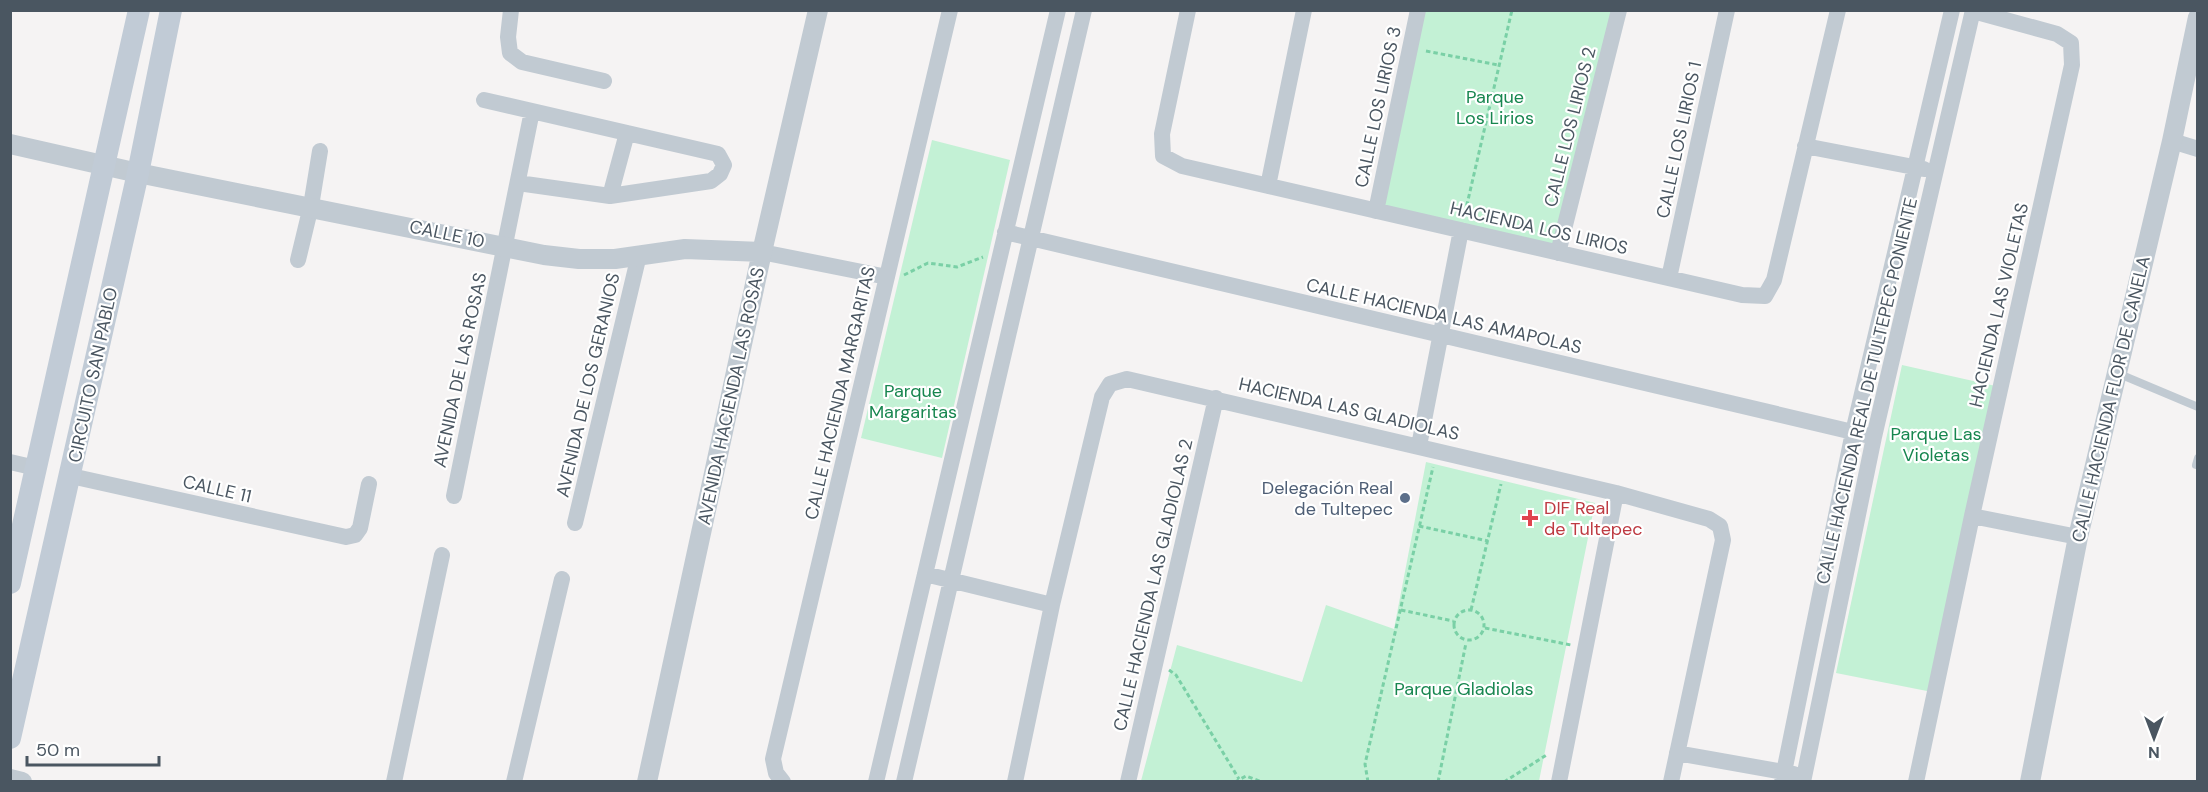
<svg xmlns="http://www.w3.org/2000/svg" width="2208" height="792" font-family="'DM Sans',sans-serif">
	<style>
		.green { fill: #c3f1d5 }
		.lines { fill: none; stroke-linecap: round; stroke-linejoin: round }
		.path { stroke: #7ad0a6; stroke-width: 3; stroke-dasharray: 4.5 3; stroke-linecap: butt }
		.service { stroke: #c1cad2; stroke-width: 8 }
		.minor { stroke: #c1cad2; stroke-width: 16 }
		.tertiary { stroke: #c1cad2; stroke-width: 20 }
		.secondary { stroke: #c1cbd6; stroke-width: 22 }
		.service-dot { fill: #5c6f8a; stroke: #fff; stroke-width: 2 }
		.health-dot { fill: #e0444e; stroke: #fff; stroke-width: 2 }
		.labels { text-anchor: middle; stroke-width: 4.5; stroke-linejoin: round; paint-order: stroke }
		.park-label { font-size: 18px; fill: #17864f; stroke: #fff }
		.street-label { font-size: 18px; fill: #4a5661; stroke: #fff }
		.service-label { font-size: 18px; fill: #4e5e75; stroke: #fff; text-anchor: end }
		.health-label { font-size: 18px; fill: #be3a42; stroke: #fff; text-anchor: start }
	</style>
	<rect width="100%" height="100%" fill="#f5f3f3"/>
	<path class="green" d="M1423 11H1613L1555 246 1379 207Z
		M932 140 1010 160 942 458 861 438Z
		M1902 365 2000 387 1932 692 1836 673Z
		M1426 462 1595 503 1539 781H1141L1177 645 1302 682 1326 605 1394 629Z"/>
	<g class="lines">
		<path class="path" d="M1426 51 1498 65
			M1465 213 1512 10
			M904 275 928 263 957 267 983 257
			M1419 526 1488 541
			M1454 625a15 15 0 1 1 30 0a15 15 0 1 1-30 0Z
			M1401 610 1453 621
			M1471 610 1501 484
			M1485 628 1571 645
			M1169 670 1176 675 1239 779
			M1235 782 1246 776 1262 782
			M1368 782 1365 764 1433 467
			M1438 782 1466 643
			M1504 782 1548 754"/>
		<path class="service" d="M2117 373 2198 407
			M2196 465 2198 458"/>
		<path class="minor" d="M511 10 508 37 510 53 522 62 604 81
			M1188 10 1162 134 1163 156 1182 166 1742 295 1765 296 1774 280 1838 10
			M484 100 718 154 724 165 720 174 711 181 610 196 518 183
			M2172 141 2198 149
			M1805 146 1924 169
			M1268 186 1304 10
			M610 196 627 133
			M1376 211 1418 10
			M1005 232 1874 437
			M762 252 887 277
			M1558 253 1619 10
			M298 260 311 206 320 151
			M1669 278 1727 10
			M1419 446 1461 230
			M10 462 36 468
			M71 476 346 537 355 535 360 528 369 484
			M454 496 532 111
			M1972 516 2078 537
			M575 523 639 255
			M925 574 1052 605
			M1677 753 1794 774
			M394 782 442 555
			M514 782 562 579
			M783 782 776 773 773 759 950 10
			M876 782 1058 10
			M904 782 1084 10
			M1015 782 1052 605 1102 397 1110 384 1127 379 1616 493 1709 519 1720 526 1723 540 1671 782
			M1128 782 1216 398
			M1559 782 1616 493
			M1782 782 1853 432 1952 10
			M1803 782 1874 437 1973 10
			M1916 782 1972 516 2072 65 2071 43 2057 34 1973 11"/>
		<path class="tertiary" d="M10 144 138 173 544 255 579 259H615L685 249 762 252
			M10 779 22 782
			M647 782 762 252 818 10
			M2030 782 2078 537 2172 141 2198 17"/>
		<path class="secondary" d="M10 583 139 10
			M10 738 138 173 171 10"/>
	</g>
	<circle class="service-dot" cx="1405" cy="498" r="6"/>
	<path class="health-dot" d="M1527 509h6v6h6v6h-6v6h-6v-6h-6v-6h6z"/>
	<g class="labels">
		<g class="park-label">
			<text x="1495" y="103">Parque<tspan x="1495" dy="21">Los Lirios</tspan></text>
			<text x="913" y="397">Parque<tspan x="913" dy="21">Margaritas</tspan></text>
			<text x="1936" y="440">Parque Las<tspan x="1936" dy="21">Violetas</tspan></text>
			<text x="1464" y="695">Parque Gladiolas</text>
		</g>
		<g class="street-label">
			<text transform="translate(1378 107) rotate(-78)" y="6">CALLE LOS LIRIOS 3</text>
			<text transform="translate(1570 127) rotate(-76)" y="6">CALLE LOS LIRIOS 2</text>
			<text transform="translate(1679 140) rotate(-78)" y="6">CALLE LOS LIRIOS 1</text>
			<text transform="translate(1539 228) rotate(13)" y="6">HACIENDA LOS LIRIOS</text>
			<text transform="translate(447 234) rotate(12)" y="6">CALLE 10</text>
			<text transform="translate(1999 305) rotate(-77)" y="6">HACIENDA LAS VIOLETAS</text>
			<text transform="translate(1444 316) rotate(13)" y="6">CALLE HACIENDA LAS AMAPOLAS</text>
			<text transform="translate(460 370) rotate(-78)" y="6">AVENIDA DE LAS ROSAS</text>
			<text transform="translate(93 375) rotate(-78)" y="6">CIRCUITO SAN PABLO</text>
			<text transform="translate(588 385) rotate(-77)" y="6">AVENIDA DE LOS GERANIOS</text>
			<text transform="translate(1867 391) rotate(-77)" y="6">CALLE HACIENDA REAL DE TULTEPEC PONIENTE</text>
			<text transform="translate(840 393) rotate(-77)" y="6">CALLE HACIENDA MARGARITAS</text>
			<text transform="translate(731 396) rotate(-78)" y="6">AVENIDA HACIENDA LAS ROSAS</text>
			<text transform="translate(2111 399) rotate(-77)" y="6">CALLE HACIENDA FLOR DE CANELA</text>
			<text transform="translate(1349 409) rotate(13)" y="6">HACIENDA LAS GLADIOLAS</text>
			<text transform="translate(217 489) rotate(13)" y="6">CALLE 11</text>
			<text transform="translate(1153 585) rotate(-77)" y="6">CALLE HACIENDA LAS GLADIOLAS 2</text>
		</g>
		<g class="service-label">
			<text x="1393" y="494">Delegación Real<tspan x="1393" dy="21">de Tultepec</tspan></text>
		</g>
		<g class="health-label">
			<text x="1544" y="514">DIF Real<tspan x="1544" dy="21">de Tultepec</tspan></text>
		</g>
	</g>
	<rect width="2208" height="792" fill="none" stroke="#4a5661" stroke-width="24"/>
	<g transform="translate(2154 738) rotate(180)" stroke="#ffffff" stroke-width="4.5" paint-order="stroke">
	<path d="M0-4.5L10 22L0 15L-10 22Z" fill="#4a5661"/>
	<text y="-9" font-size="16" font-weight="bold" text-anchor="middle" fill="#4a5661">N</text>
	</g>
	<path d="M27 756v9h132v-9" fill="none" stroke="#4a5661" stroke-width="3"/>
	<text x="36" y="756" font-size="18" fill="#4a5661" stroke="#ffffff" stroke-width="4.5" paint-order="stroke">50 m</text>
</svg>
